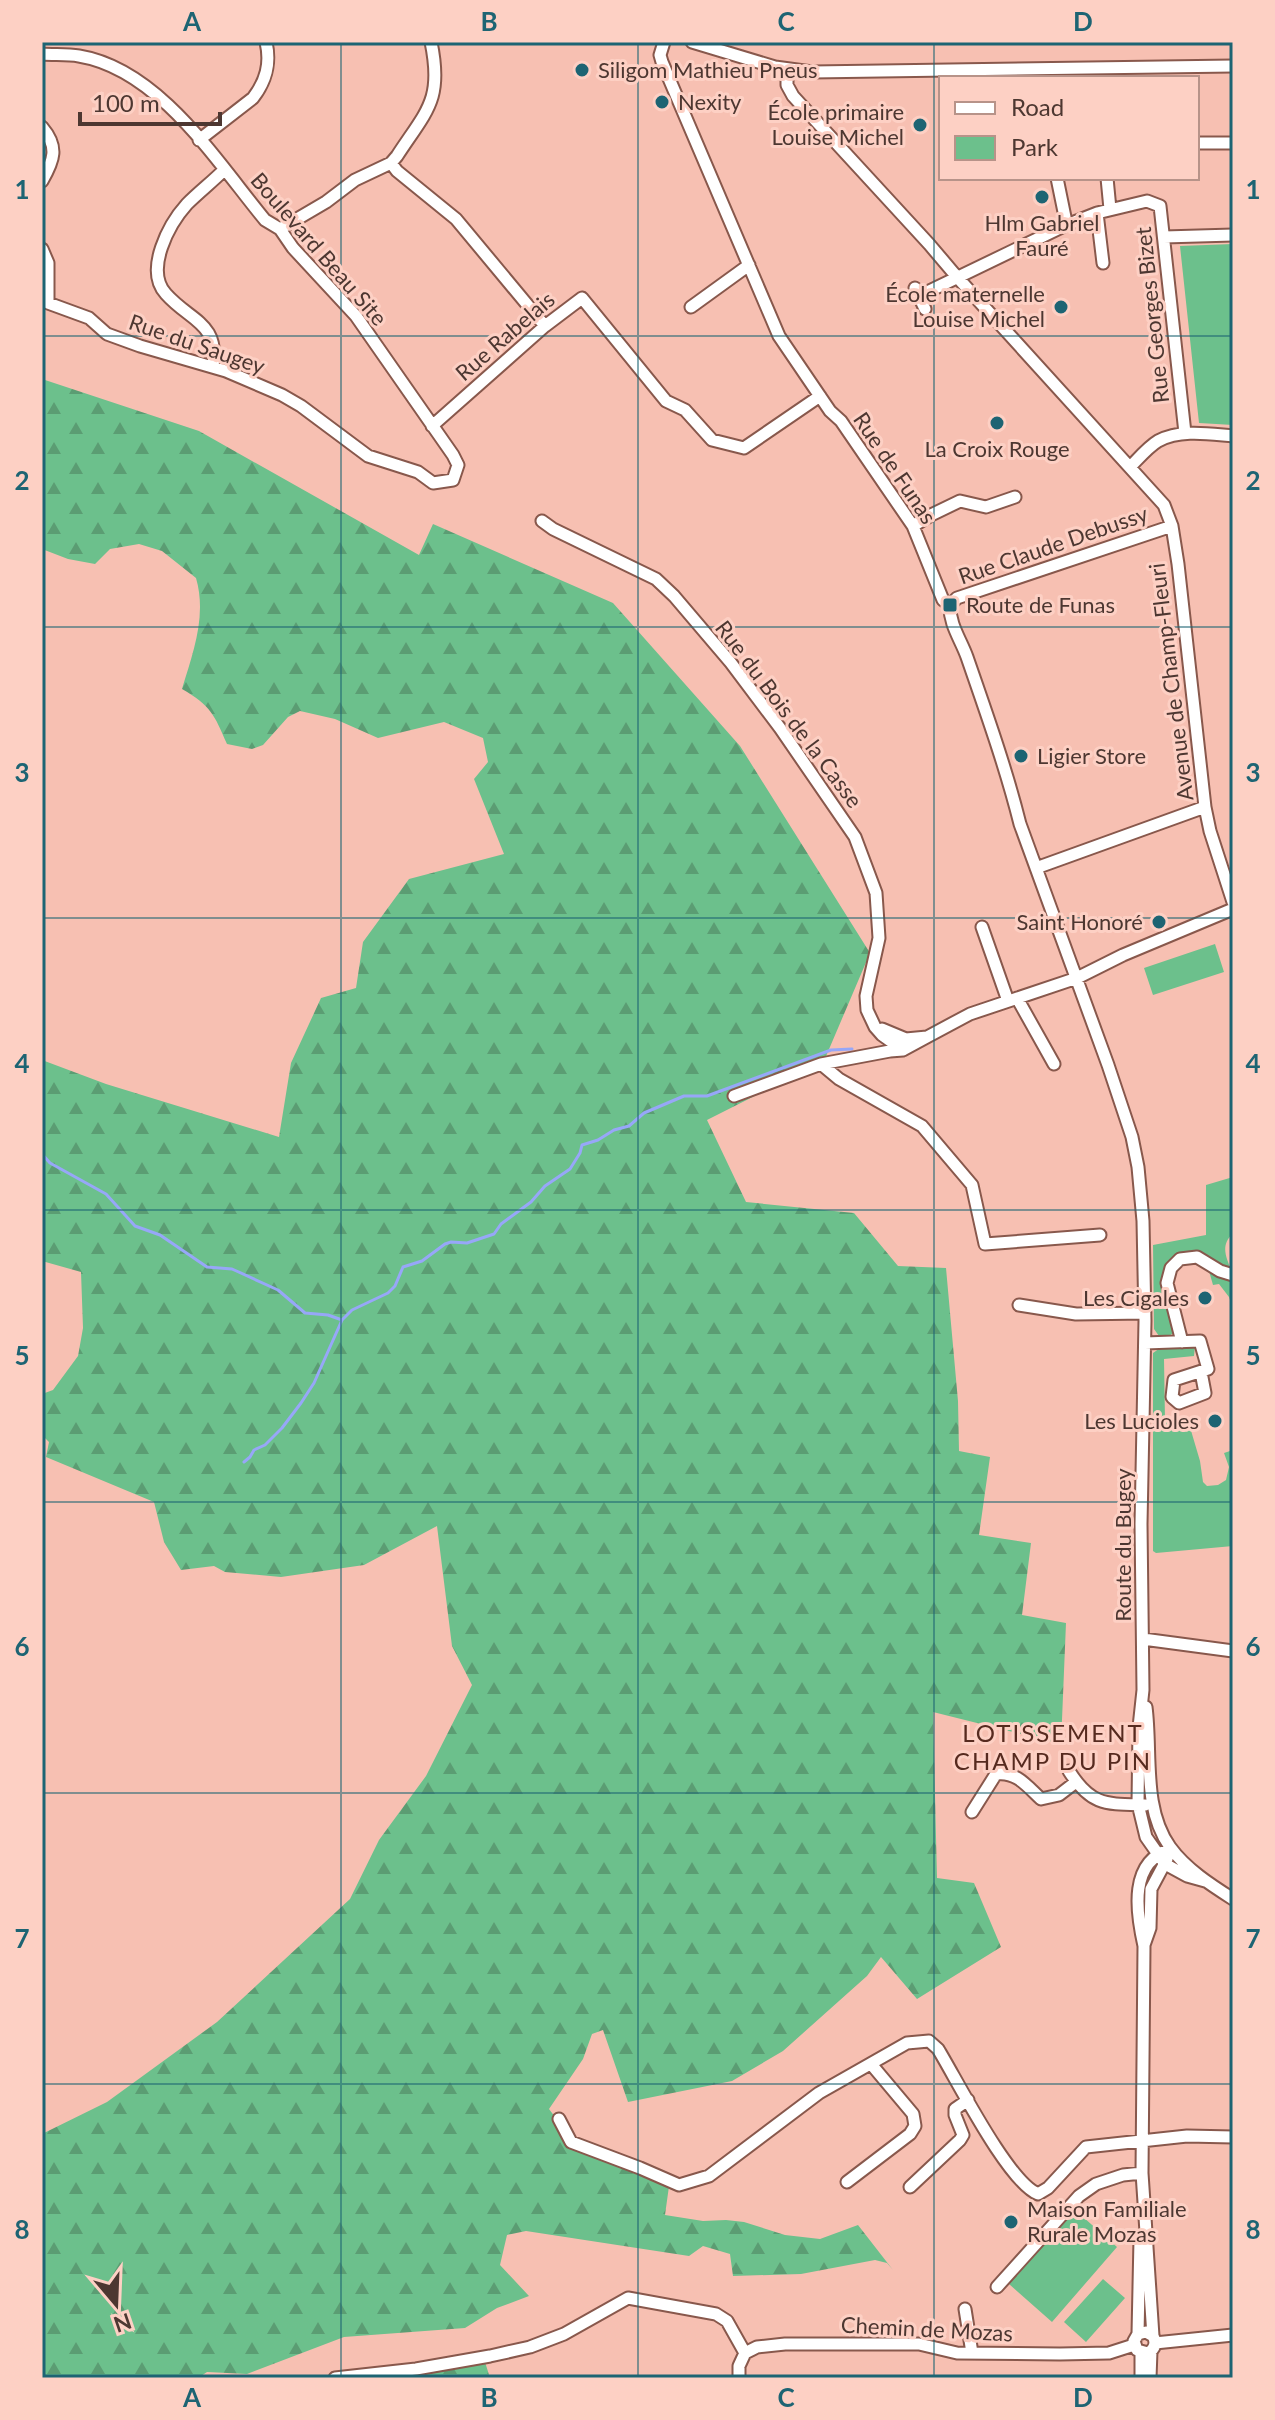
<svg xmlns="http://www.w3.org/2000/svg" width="1275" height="2420" font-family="Lato,sans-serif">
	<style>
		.forest { fill: url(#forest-firs) }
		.green { fill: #6cc08c }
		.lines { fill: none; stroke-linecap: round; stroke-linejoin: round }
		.stream { stroke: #97a7f8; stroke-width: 3 }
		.minor-casing { stroke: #88584c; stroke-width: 15 }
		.minor { stroke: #fff; stroke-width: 11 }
		.grid { fill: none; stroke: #1d6473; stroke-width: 2; stroke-opacity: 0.55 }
		.poi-dot { fill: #1d6473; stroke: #fdd0c4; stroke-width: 3 }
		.labels { text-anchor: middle; stroke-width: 6; stroke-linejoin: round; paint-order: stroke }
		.poi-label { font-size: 22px; fill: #4d3731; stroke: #fdd0c4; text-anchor: start }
		.street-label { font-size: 22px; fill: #4d3731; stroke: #fdd0c4 }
		.neighbourhood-label { font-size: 24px; letter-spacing: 2px; fill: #562a1f; stroke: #fdd0c4 }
		.neatline { fill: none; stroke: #1d6473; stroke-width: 3 }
		.grid-label { font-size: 26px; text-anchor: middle; font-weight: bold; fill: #1d6473 }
	</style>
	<defs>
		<pattern id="forest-firs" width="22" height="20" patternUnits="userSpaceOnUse" patternTransform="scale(2)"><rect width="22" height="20" fill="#6cc08c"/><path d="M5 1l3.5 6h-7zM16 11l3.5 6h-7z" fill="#5b9d73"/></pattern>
	</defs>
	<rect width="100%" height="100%" fill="#f7c0b2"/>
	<path class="forest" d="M42 379 199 431 419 555 433 524 613 603 740 746 870 953 824 1061 707 1120 746 1202 854 1213 898 1266 946 1268 958 1401 959 1451 990 1457 979 1535 1031 1543 1022 1615 1066 1623 1061 1744 933 1712 937 1878 974 1883 1001 1947 917 1999 881 1957 867 1976 783 2051 732 2081 628 2102 603 2030 592 2034 583 2059 549 2109 573 2141 670 2179 665 2215 703 2221 726 2220 744 2222 785 2235 820 2239 858 2225 893 2270 887 2263 875 2260 801 2274 733 2276 730 2254 703 2246 689 2256 526 2231 507 2235 500 2265 529 2296 497 2308 465 2328 344 2337 247 2374 207 2372 198 2378H42V2134L107 2102 217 2022 350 1899 379 1840 426 1776 472 1685 452 1646 437 1526 364 1565 281 1577 225 1572 214 1566 181 1570 164 1542 154 1502 46 1457 49 1442 42 1435V1394L53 1390 78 1356 83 1328 81 1272 42 1261V1060L106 1084 279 1137 291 1063 321 998 356 988 363 942 409 879 504 854 474 779 488 762 483 738 444 722 378 738 335 719 300 711 288 717 263 745 252 749 227 744C214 714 211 706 182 689 193 653 207 616 196 578L162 551 139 544 110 549 95 564 68 559 42 549Z
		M485 2362 490 2378H370Z"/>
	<path class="green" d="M1233 244V425L1199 423 1180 246Z
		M1215 944 1224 972 1153 995 1144 968Z
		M1233 1177V1233C1219 1247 1227 1258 1233 1275L1197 1257 1171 1268 1175 1332 1169 1336H1159L1154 1329 1153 1245 1206 1235V1185Z
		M1209 1271 1217 1276 1230 1279 1233 1285V1308L1229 1297 1219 1284 1213 1285Z
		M1163 1346H1195L1194 1356 1164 1359 1165 1421 1187 1417 1200 1461 1203 1482 1207 1486 1218 1485 1226 1480 1229 1467 1224 1453 1233 1450V1546L1156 1553 1153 1551V1353Z
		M1074 2209 1117 2247 1052 2322 1009 2284Z
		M1103 2279 1125 2298 1086 2342 1064 2322Z"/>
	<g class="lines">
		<path class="stream" d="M42 1154 50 1163 106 1194 135 1226 160 1235 207 1267 232 1269 278 1290 305 1313 328 1315 342 1320
			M244 1462 250 1457 254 1450 265 1445 282 1428 301 1403 314 1383 342 1320 352 1310 388 1293 395 1286 403 1267 422 1261 445 1244 451 1242 467 1243 494 1234 501 1224 531 1202 545 1186 570 1169 580 1153 582 1145 598 1140 614 1130 629 1126 644 1113 684 1096H707L831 1050 852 1049"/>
		<g class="minor-casing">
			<path id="minor" d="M664 42 660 55 662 62 779 336 830 411 841 421 913 526 943 600 950 605C949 624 961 640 967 657 986 712 1006 768 1020 824L1108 1065 1132 1137 1138 1167 1143 1221 1145 1321 1141 1524 1143 1690 1139 1727 1138 1804 1146 1837 1165 1864 1187 1876 1205 1881
				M692 42 775 67 812 72 1233 66
				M42 54C54 55 67 54 79 56 159 69 217 162 265 220L280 229 293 248 356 316 453 455 458 465 453 480 433 483 418 472 368 456 301 406 282 395 226 371 140 346 107 334 89 318 48 303V263L42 249
				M787 70V85L793 96 929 244 957 277 1164 505 1172 526 1178 564 1205 807 1210 831 1233 902
				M42 127C59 147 54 160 42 181
				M199 140 253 98C266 81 271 64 266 42
				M1197 143H1233
				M391 163 397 171 456 219 545 326
				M1057 178 1065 217 1064 226
				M1107 178 1110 209
				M1097 213 1103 263
				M280 229 326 202 355 180 391 163 397 156C427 110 443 100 431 42
				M1164 237 1233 235
				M915 288 925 309
				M919 296 1064 226 1097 213 1147 201 1160 206 1185 433
				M691 307 749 265
				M213 367C219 322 191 322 166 294 144 270 169 224 187 204 199 192 212 182 224 170
				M432 426 545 326 582 298 666 401 685 410 712 440 744 448 820 396
				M1130 467C1138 459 1148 447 1158 441 1181 429 1209 434 1233 436
				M542 521 553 529 656 579 674 596 731 663 780 728 855 837 876 893 879 938 866 996 867 1010 875 1027 882 1035 903 1050
				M913 526 931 515 960 501 986 507 1015 497
				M950 605 957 598 1172 526
				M1036 868 1205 807
				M982 927 1008 1001
				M1017 998 1054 1064
				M882 1029 906 1039 927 1037 903 1050 890 1051 906 1039
				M927 1037 970 1014 1077 978 1123 955 1233 909
				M821 1064 839 1079 922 1126 972 1185 985 1244 1100 1235
				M734 1096 821 1064 890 1051
				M1019 1305 1076 1314 1145 1313
				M1182 1342 1167 1283 1171 1268 1180 1259 1197 1257 1220 1271 1233 1275
				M1145 1343 1200 1341 1208 1369 1174 1380 1172 1397 1179 1403 1205 1393 1201 1372
				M1143 1639 1233 1651
				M1146 1707C1152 1752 1142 1808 1170 1847 1186 1869 1211 1885 1233 1899
				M1069 1771C1091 1806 1106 1804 1145 1805
				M972 1812 996 1774C1016 1771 1027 1786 1041 1799L1059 1795 1076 1782
				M1144 1945 1150 1928 1151 1889 1167 1859
				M559 2119 571 2142 640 2168 679 2185 709 2176 819 2093 907 2043 929 2041 938 2049C957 2080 1008 2182 1038 2194L1048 2188 1086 2147 1187 2136 1233 2137
				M847 2182 910 2134 915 2126 913 2114 871 2064
				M910 2187 960 2140 963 2135 955 2115V2109L968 2100
				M997 2287 1079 2196 1096 2184 1123 2175 1142 2173
				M965 2309 972 2353
				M1138 2334 1140 2239
				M1153 2336 1146 2332 1138 2334 1134 2341 1137 2350 1148 2353C1155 2349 1157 2343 1153 2336L1142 2173 1144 1946C1136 1911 1129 1861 1171 1849
				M1155 2343 1233 2335
				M335 2378 416 2369 490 2356 530 2347 564 2334 628 2298 716 2314 727 2321 745 2353
				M739 2378V2366L745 2353 757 2347 785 2344H919L957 2353 1060 2354 1109 2353 1134 2345
				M1141 2378V2353
				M1150 2378 1151 2351"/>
		</g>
		<use href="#minor" class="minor"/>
	</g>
	<path class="grid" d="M341 42V2378M638 42V2378M934 42V2378M42 336H1233M42 627H1233M42 918H1233M42 1210H1233M42 1502H1233M42 1793H1233M42 2084H1233"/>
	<g class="poi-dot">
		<circle cx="582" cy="70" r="8"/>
		<circle cx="662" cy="102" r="8"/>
		<circle cx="920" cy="125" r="8"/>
		<circle cx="1042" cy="197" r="8"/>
		<circle cx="1061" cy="307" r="8"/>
		<circle cx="997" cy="423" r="8"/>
		<rect x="942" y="597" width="16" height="16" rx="4"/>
		<circle cx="1021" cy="756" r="8"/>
		<circle cx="1159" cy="922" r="8"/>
		<circle cx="1205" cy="1298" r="8"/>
		<circle cx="1215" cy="1421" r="8"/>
		<circle cx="1011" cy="2222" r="8"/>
	</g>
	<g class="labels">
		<g class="poi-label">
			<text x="598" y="78">Siligom Mathieu Pneus</text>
			<text x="678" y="110">Nexity</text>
			<text x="904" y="120" text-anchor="end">École primaire<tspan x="904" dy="25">Louise Michel</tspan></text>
			<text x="1042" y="231" text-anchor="middle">Hlm Gabriel<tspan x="1042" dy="25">Fauré</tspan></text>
			<text x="1045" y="302" text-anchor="end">École maternelle<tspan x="1045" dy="25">Louise Michel</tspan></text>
			<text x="997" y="457" text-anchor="middle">La Croix Rouge</text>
			<text x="966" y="613">Route de Funas</text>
			<text x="1037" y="764">Ligier Store</text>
			<text x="1143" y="930" text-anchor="end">Saint Honoré</text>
			<text x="1189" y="1306" text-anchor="end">Les Cigales</text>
			<text x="1199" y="1429" text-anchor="end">Les Lucioles</text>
			<text x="1027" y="2217">Maison Familiale<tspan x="1027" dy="25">Rurale Mozas</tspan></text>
		</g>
		<g class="street-label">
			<text transform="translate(319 249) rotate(49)" y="8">Boulevard Beau Site</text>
			<text transform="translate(1152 315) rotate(-96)" y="8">Rue Georges Bizet</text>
			<text transform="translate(505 336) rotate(-41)" y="8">Rue Rabelais</text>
			<text transform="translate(197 344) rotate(19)" y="8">Rue du Saugey</text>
			<text transform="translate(895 468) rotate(56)" y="8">Rue de Funas</text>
			<text transform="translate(1053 545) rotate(-19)" y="8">Rue Claude Debussy</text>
			<text transform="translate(1171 682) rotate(-97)" y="8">Avenue de Champ-Fleuri</text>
			<text transform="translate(789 714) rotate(53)" y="8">Rue du Bois de la Casse</text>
			<text transform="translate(1123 1545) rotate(-90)" y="8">Route du Bugey</text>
			<text transform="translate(927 2329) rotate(3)" y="8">Chemin de Mozas</text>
		</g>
		<g class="neighbourhood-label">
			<text x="1053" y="1742">LOTISSEMENT<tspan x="1053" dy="28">CHAMP DU PIN</tspan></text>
		</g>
	</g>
	<rect width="1275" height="2420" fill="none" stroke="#fdd0c4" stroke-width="88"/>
	<rect x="939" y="76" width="260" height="104" fill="#fdd0c4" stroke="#b79389" stroke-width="2"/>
	<rect x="955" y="102" width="40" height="12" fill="#ffffff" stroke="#b79389" stroke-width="2"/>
	<text x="1011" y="116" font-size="24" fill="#4d3731">Road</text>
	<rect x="955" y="136" width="40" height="24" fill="#6cc08c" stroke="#b79389" stroke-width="2"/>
	<text x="1011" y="156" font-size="24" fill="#4d3731">Park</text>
	<g transform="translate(116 2304) rotate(161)" stroke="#fdd0c4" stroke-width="6" paint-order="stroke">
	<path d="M0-6L14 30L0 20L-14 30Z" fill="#4d3731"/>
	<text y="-12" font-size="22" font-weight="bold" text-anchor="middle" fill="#4d3731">N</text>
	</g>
	<path d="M80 112v12h140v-12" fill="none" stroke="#4d3731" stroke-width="4"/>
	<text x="92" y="112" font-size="24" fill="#4d3731" stroke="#fdd0c4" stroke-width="6" paint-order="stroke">100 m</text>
	<rect x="44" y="44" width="1187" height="2332" class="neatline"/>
	<g class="grid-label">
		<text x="192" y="31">A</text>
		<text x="489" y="31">B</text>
		<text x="786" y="31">C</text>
		<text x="1083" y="31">D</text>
		<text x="22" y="199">1</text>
		<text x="1253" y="199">1</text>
		<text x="22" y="490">2</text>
		<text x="1253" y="490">2</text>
		<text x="22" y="782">3</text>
		<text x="1253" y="782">3</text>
		<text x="22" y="1073">4</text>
		<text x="1253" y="1073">4</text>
		<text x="22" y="1365">5</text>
		<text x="1253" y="1365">5</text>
		<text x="22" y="1656">6</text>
		<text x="1253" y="1656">6</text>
		<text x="22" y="1948">7</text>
		<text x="1253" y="1948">7</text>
		<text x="22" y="2239">8</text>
		<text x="1253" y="2239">8</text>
		<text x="192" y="2407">A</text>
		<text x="489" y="2407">B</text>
		<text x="786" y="2407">C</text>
		<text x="1083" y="2407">D</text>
	</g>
</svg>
